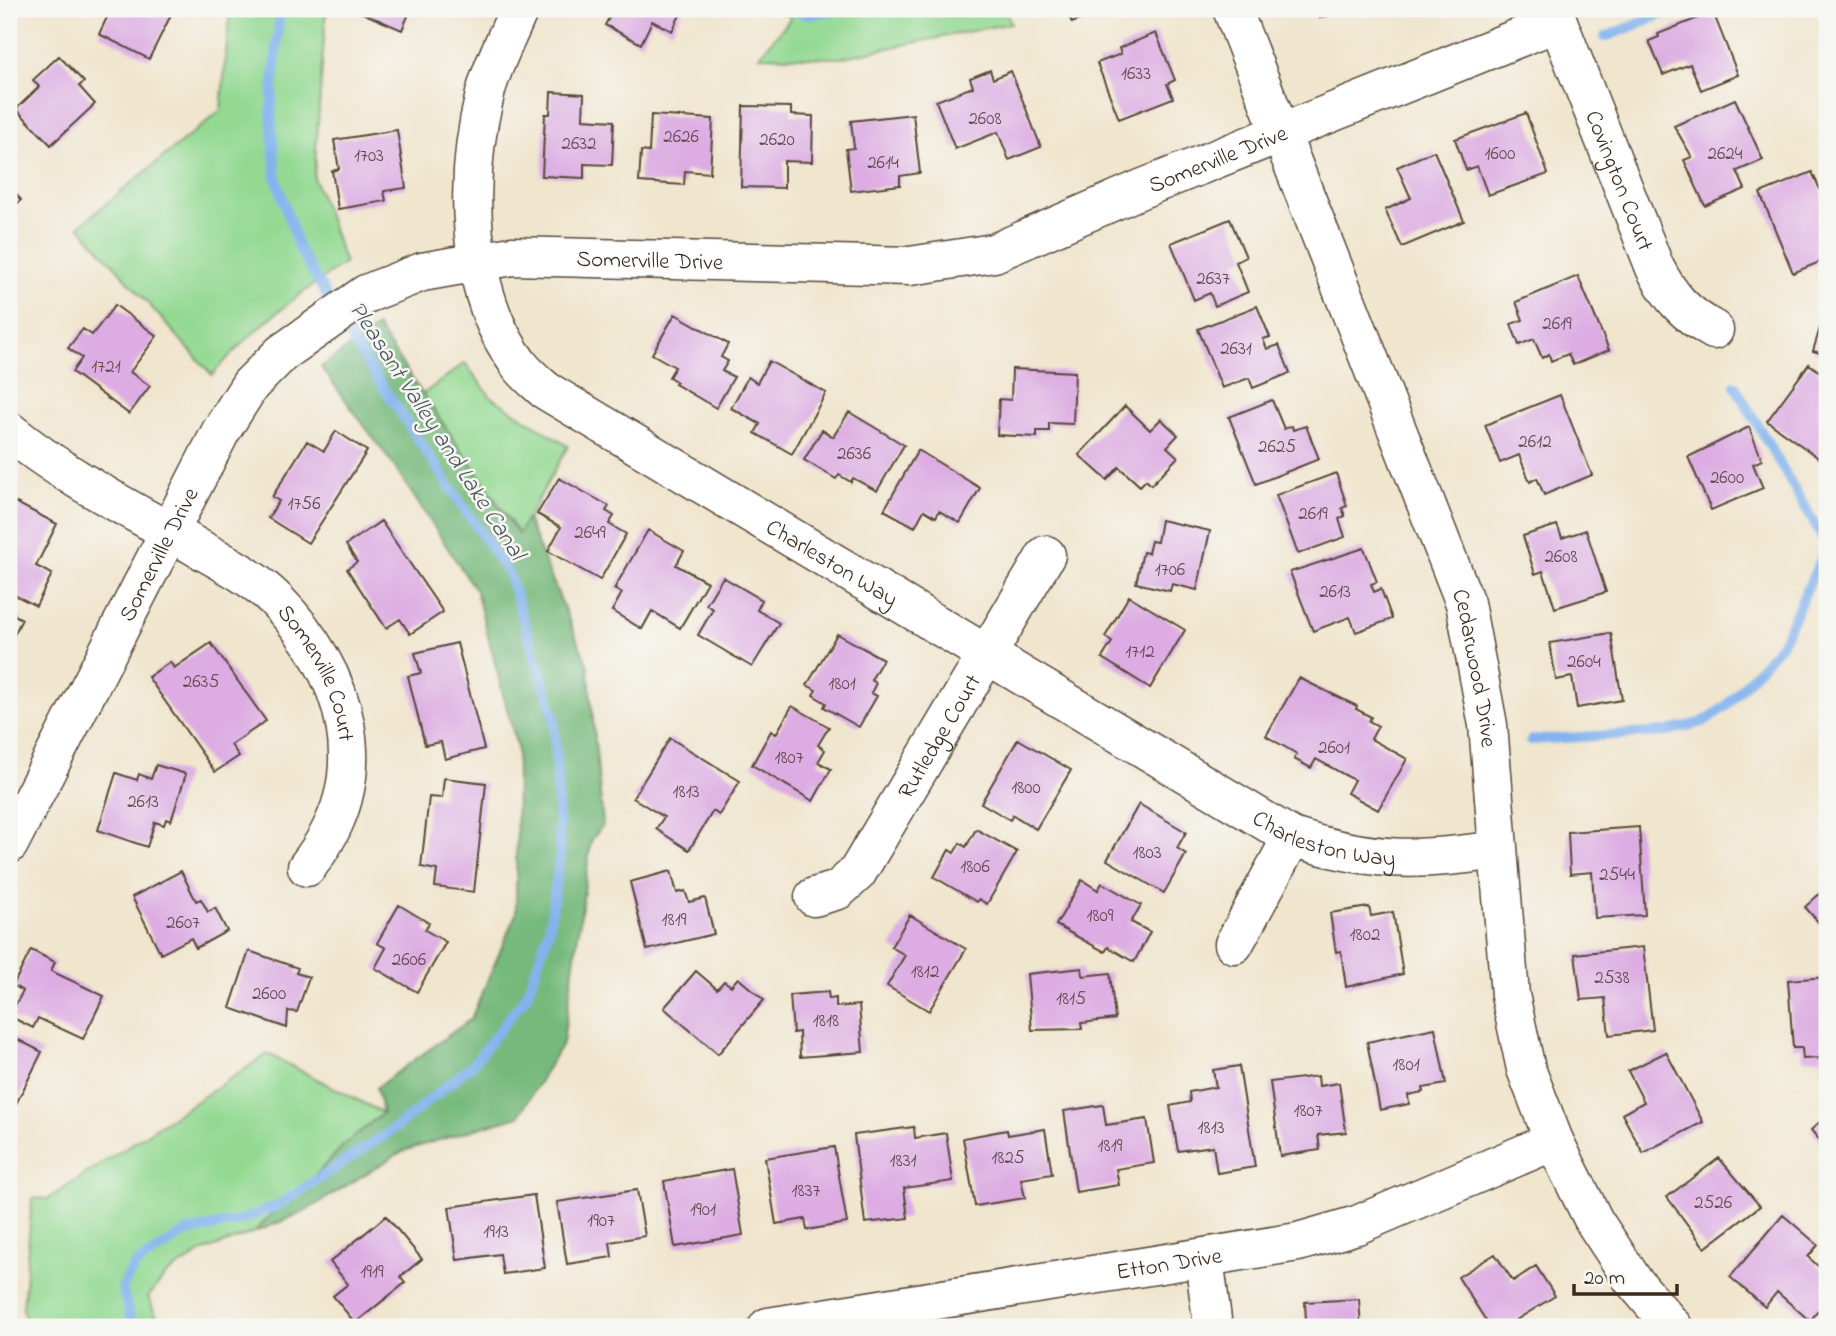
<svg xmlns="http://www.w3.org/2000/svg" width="1836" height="1336" font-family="'Indie Flower',sans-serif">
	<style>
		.green { fill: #93d992; stroke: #678258; stroke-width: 2 }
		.forest { fill: #76b97c; stroke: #58724d; stroke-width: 2 }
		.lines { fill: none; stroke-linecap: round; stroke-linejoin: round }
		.stream { stroke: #83b3ee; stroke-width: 10 }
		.building { fill: #dcace2 }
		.minor-casing { stroke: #564638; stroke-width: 41 }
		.minor { stroke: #fff; stroke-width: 38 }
		.labels { text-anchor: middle; stroke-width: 5; stroke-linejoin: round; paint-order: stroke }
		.number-label { font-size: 19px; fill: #634a4f }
		.street-label { font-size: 23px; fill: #3b2a1e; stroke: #f6f6f2 }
		.water-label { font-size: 24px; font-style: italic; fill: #51535c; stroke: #f6f6f2 }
	</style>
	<rect width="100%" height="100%" fill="#f6f6f2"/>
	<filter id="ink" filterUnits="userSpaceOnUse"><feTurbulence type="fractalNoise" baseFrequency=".0143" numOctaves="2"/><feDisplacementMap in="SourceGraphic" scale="14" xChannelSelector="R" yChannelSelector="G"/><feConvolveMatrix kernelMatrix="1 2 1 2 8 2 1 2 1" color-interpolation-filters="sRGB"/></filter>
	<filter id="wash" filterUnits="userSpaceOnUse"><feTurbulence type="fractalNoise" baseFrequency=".00686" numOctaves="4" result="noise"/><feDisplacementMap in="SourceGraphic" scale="28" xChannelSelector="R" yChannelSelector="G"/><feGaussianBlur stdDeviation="1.57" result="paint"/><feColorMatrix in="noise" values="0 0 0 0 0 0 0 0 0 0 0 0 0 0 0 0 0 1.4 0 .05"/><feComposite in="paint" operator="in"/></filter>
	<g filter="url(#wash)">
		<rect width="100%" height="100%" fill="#f0e5cd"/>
		<path class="green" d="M230 9H326L314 178 345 263C294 297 254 328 212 375L79 226 221 110Z
			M776 9H1005L1011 23 839 58 759 56 791 18Z
			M465 363 491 397 568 446 519 534 423 394Z
			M268 1054 383 1113 343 1146 308 1184 279 1205 255 1232 204 1251 167 1274 148 1297 161 1327H27L23 1309 32 1198 48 1199Z"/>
		<path class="forest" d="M377 327 518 534 527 519 588 666 603 825 591 841 563 1042 519 1116 403 1151 302 1213 255 1232 279 1205 308 1184 343 1146 383 1113 376 1088 471 1019 516 914 517 747 476 591 394 466 321 367Z"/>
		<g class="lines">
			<path class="stream" d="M792 9 808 15 845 9
				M1605 37 1675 9
				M1735 386 1827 545
				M1531 740 1664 732 1703 722 1725 707 1782 643 1827 546
				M133 1327 122 1288 135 1265 186 1232 235 1222 279 1205 398 1126 473 1064 527 995 549 930 560 855 554 715 509 575 359 351 299 249 276 178 271 114 280 9"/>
		</g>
		<g id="blocks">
			<path class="building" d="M111 9H174L149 59 99 34Z
				M353 9H411L402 30Z
				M614 9H683L672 31 652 21 641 44 605 25Z
				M1066 9H1106L1072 23Z
				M1316 9H1343L1320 18Z
				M1713 12 1738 75 1701 90 1690 64 1663 75 1649 41 1659 37 1658 34Z
				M1156 33 1175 80 1167 84 1173 98 1119 119 1097 63 1121 54 1119 48Z
				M59 56 84 82 79 86 95 104 51 145 16 109 39 87 33 80Z
				M990 70 993 79 1011 71 1041 147 1009 160 998 132 955 149 936 101 973 87 970 78Z
				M551 92 584 94 583 119 614 121 612 165 584 164V178L542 176 545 114H550Z
				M1735 99 1763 160 1737 171 1745 189 1705 206 1684 160 1692 157 1674 126Z
				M743 106 791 107V115L813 116 812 162 784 161V188L741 187Z
				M1526 113 1548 174 1488 195 1477 166 1466 170 1455 139Z
				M913 114 920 173 900 176V185L851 191 846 149 854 148 851 121Z
				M651 115 713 119 710 173 685 171 684 185 639 182 641 151 649 152Z
				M397 130 406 188 384 191 386 201 338 209 332 171 339 169 334 140Z
				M1434 151 1464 221 1402 247 1385 210 1411 198 1397 167Z
				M1812 172 1827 204V235L1821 238 1827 259 1793 273 1760 193Z
				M9 186 21 200 9 211Z
				M1230 219 1246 257 1236 262 1248 292 1215 306 1210 293 1194 300 1171 243Z
				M1578 276 1609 350 1573 365 1568 354 1551 361 1549 354 1542 358 1534 339 1519 345 1511 324 1523 320 1516 302Z
				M115 305 157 336 130 372 150 386 129 414 72 372 82 358 68 348 83 329 92 335Z
				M1257 306 1270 337 1263 339 1267 349 1279 345 1290 373 1253 388 1249 378 1222 388 1198 329Z
				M675 314 728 344 721 357 728 361 722 371 734 377 716 408 675 384 677 382 669 377 675 367 652 354Z
				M1827 314V355L1813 351 1823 318Z
				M769 361 826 393 792 454 755 433 760 424 731 408 748 377 757 383Z
				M1809 364 1827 377V464L1767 421Z
				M1012 369 1075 372 1073 424 1049 423V431H1037V437L997 435 999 399 1011 400Z
				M1560 395 1592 475 1544 495 1537 478 1530 482 1519 455 1500 463 1485 425Z
				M1272 400 1284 429 1292 426 1293 430 1306 426 1319 459 1256 484 1229 417Z
				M1125 406 1150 430 1161 419 1178 435 1167 447 1178 457 1151 485 1146 480 1140 486 1119 467 1107 480 1079 455Z
				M849 412 904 445 877 491 853 478 851 482 839 475 836 479 804 460 822 430 833 437Z
				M1749 427 1762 460 1753 464 1763 488 1711 510 1688 457Z
				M336 431 367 451 308 543 268 518 279 501 272 497 307 441 324 451Z
				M918 450 980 488 960 523 939 511 936 517 924 510 915 527 884 510Z
				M1336 473 1347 506 1342 508 1345 516 1339 519 1345 537 1298 554 1276 495Z
				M559 478 609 506 606 511 614 516 609 524 626 534 600 580 548 551 561 527 537 514Z
				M9 499 57 524 36 566 52 574 36 606 9 592Z
				M1161 520 1210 531 1197 590 1172 584 1170 591 1136 583 1143 552 1148 553 1151 541 1157 542Z
				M381 521 443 612 410 634 400 619 386 628 347 569 357 562 346 545Z
				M1557 525 1562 538 1586 530 1606 592 1555 608 1543 571 1535 574 1523 536Z
				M648 530 684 551 676 565 707 582 680 628 652 611 642 629 612 611 622 593 614 589Z
				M1364 548 1377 582 1371 584 1374 592 1381 589 1392 619 1356 632 1350 617 1313 631 1290 572Z
				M723 577 762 600 757 610 779 623 752 667 698 635 713 609 706 605Z
				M1129 596 1185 630 1150 688 1102 658 1112 642 1105 637Z
				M9 612 22 619 9 645Z
				M1611 633 1622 700 1577 708 1572 677 1556 680 1550 643Z
				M837 634 883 659 871 680 876 683 871 693 877 696 859 727 824 707 826 703 813 695 816 690 807 685Z
				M211 643 266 721 231 745 239 756 215 772 148 677 170 662 174 668Z
				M457 643 484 749 445 759 441 742 425 745 408 676 421 673 415 653Z
				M1299 678 1357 706 1356 709 1371 717 1369 721 1378 726 1371 739 1407 759 1378 810 1347 793 1354 780 1316 759 1311 768 1294 759 1297 754 1266 736Z
				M792 706 829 727 818 745 825 750 818 762 831 769 813 801 752 765 771 731 776 734Z
				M670 738 740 781 719 815 713 811 689 850 656 829 664 817 633 798Z
				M1018 739 1071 770 1036 829 1013 815 1010 820 981 803Z
				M156 765 186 774 171 821 166 819 164 825 155 822 147 847 98 830 116 773 137 780 139 774 151 779Z
				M444 778 486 783 474 892 435 887 437 870 421 867 429 797 442 798Z
				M1139 804 1186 832 1177 848 1186 854 1164 893 1107 860Z
				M1639 827 1645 915 1595 918 1592 872 1570 874 1568 832Z
				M976 829 1017 852 987 904 979 899 977 902 934 877 949 850 954 853 960 843 966 847Z
				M181 871 196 901 201 899 208 912 215 908 227 931 196 948 191 938 161 954 132 897Z
				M671 871 677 893 685 891 689 902 705 898 714 934 647 950 630 882Z
				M1082 880 1098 890 1102 883 1141 905 1131 922 1150 932 1134 962 1108 947 1105 952 1056 925Z
				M1827 887V932L1805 907Z
				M399 905 429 923 425 930 446 942 417 992 375 968 386 948 377 943Z
				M1369 907 1371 916 1393 912 1403 974 1346 987 1341 951 1336 952 1330 913Z
				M910 915 966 949 929 1011 887 986 905 955 891 947Z
				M1643 947 1653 1030 1609 1035 1605 998 1581 1000 1575 954Z
				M31 950 55 962 51 971 104 996 83 1039 38 1018 33 1028 9 1016 23 991 13 985Z
				M249 951 298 968 296 973 309 977 297 1012 288 1011 287 1028 230 1008Z
				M1082 968 1083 976 1110 973 1115 1019 1081 1023 1082 1029 1032 1030 1027 974Z
				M696 971 717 989 724 981 731 986 738 978 764 1000 718 1054 664 1008Z
				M1827 977V1072H1822L1821 1058 1803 1059 1802 1048H1793L1788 980Z
				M828 992 829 999 836 998V1007L859 1005 863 1052 800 1057 799 1032 793 1033 790 995Z
				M1435 1028 1446 1084 1423 1088V1092L1408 1095 1409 1104 1380 1110 1367 1042Z
				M9 1035 42 1052 9 1118Z
				M1666 1052 1703 1122 1643 1153 1622 1114 1644 1102 1628 1071Z
				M1239 1066 1255 1167 1217 1173 1213 1146 1178 1151 1170 1106 1190 1102 1189 1092 1216 1087 1213 1070Z
				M1318 1076 1319 1086 1339 1083 1346 1132 1318 1135 1320 1150 1280 1156 1270 1082Z
				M1103 1105 1106 1125 1147 1119 1154 1163 1116 1169 1119 1185 1076 1192 1064 1111Z
				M1827 1115V1149L1811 1130Z
				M914 1127 915 1138 946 1133 953 1181 904 1188 908 1218 865 1223 854 1135Z
				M1045 1129 1052 1174 1021 1179 1025 1198 975 1206 963 1138 1007 1130 1008 1135Z
				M834 1147 847 1223 807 1230 805 1219 776 1224 765 1158Z
				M1719 1158 1760 1206 1705 1248 1667 1197Z
				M732 1169 743 1235 675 1247 664 1181Z
				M637 1190 645 1236 610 1242 612 1257 567 1264 557 1202Z
				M534 1195 545 1268 503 1274 500 1254 457 1260 449 1207Z
				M1783 1215 1818 1245 1808 1257 1827 1274V1300L1810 1321 1777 1292 1765 1307 1730 1277Z
				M386 1216 422 1259 400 1277 405 1283 355 1323 333 1296 348 1284 330 1262Z
				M1495 1254 1513 1281 1536 1266 1555 1296 1505 1327H1490L1458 1277Z
				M1359 1299 1361 1327H1302L1301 1322 1306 1321 1305 1302Z"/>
		</g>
	</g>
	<g filter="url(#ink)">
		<use href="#blocks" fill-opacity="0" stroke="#564638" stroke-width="2"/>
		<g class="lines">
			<g class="minor-casing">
				<g id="minor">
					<path id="s1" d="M519 9C508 36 492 65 485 94 464 178 465 291 518 363 525 373 536 382 545 390L1292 837C1369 862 1419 862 1497 850"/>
					<path id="s2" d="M1232 9 1465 603 1488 725 1510 995 1526 1069 1554 1141 1594 1221 1632 1279 1673 1327"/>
					<path id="s3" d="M1553 9 1655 268C1670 297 1685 314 1714 330"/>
					<path id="s4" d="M9 431C65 477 130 509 193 545 222 562 254 577 277 601 309 634 337 678 345 724 355 779 341 823 307 867"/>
					<path id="s5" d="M9 844 221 431 250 385 282 353 366 294 422 272 512 256 910 266 994 253 1141 189 1558 22"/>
					<path id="s6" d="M814 897 838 890 857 873 1046 555"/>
					<path d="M1234 944 1292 837"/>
					<path d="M1204 1258 1213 1327"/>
					<path id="s7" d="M768 1327 1298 1242 1357 1225 1554 1141"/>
				</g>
			</g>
			<use href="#minor" class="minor"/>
		</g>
	</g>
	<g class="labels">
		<g class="number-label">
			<text x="1136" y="79">1633</text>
			<text x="985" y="124">2608</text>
			<text x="681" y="142">2626</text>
			<text x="777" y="145">2620</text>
			<text x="579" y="149">2632</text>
			<text x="1500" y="159">1600</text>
			<text x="1725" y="159">2624</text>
			<text x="369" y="161">1703</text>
			<text x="883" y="168">2614</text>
			<text x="1213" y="284">2637</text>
			<text x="1557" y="329">2619</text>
			<text x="1236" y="354">2631</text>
			<text x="106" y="372">1721</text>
			<text x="1535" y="447">2612</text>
			<text x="1277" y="452">2625</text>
			<text x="854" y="459">2636</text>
			<text x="1727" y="483">2600</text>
			<text x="304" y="509">1756</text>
			<text x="1313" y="519">2619</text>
			<text x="590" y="538">2649</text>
			<text x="1561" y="562">2608</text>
			<text x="1170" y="575">1706</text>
			<text x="1335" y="597">2613</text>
			<text x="1140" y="657">1712</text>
			<text x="1584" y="667">2604</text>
			<text x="201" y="687">2635</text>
			<text x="842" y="689">1801</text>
			<text x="1334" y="753">2601</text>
			<text x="789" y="763">1807</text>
			<text x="1026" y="793">1800</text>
			<text x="686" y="797">1813</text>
			<text x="143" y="807">2613</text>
			<text x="1147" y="858">1803</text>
			<text x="975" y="872">1806</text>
			<text x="1617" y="880">2544</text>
			<text x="1100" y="921">1809</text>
			<text x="674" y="925">1819</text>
			<text x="183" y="928">2607</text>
			<text x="1365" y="940">1802</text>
			<text x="409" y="965">2606</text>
			<text x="925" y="977">1812</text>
			<text x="1612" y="983">2538</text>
			<text x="269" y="999">2600</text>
			<text x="1071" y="1004">1815</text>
			<text x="826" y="1026">1818</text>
			<text x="1406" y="1070">1801</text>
			<text x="1308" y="1116">1807</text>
			<text x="1211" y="1133">1813</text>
			<text x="1110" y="1151">1819</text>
			<text x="1008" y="1163">1825</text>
			<text x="903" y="1166">1831</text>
			<text x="806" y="1196">1837</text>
			<text x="1713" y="1208">2526</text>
			<text x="703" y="1215">1901</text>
			<text x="601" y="1226">1907</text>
			<text x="496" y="1237">1913</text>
			<text x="372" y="1277">1919</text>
		</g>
		<g class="street-label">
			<text dy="8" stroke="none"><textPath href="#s5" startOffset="1544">Somerville Drive</textPath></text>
			<text dy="8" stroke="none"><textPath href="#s3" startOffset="184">Covington Court</textPath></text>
			<text dy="8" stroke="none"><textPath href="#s5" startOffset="956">Somerville Drive</textPath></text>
			<text dy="8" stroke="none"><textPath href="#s5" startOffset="326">Somerville Drive</textPath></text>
			<text dy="8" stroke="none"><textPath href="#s1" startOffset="744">Charleston Way</textPath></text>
			<text dy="8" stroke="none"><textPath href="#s2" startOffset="704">Cedarwood Drive</textPath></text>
			<text dy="8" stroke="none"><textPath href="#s4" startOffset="402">Somerville Court</textPath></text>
			<text dy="8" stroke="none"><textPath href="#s6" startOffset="210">Rutledge Court</textPath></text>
			<text dy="8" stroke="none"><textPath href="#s1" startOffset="1311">Charleston Way</textPath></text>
			<text dy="8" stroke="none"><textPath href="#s7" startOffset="406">Etton Drive</textPath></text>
		</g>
		<g class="water-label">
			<text transform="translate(438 430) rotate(57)" y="8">Pleasant Valley and Lake Canal</text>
		</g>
	</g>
	<rect width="1836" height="1336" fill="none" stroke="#f6f6f2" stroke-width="35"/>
	<path d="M1574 1284v10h103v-10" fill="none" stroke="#3b2a1e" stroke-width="3.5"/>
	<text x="1584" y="1284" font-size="21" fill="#3b2a1e" stroke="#f6f6f2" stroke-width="5" paint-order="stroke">20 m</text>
</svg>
